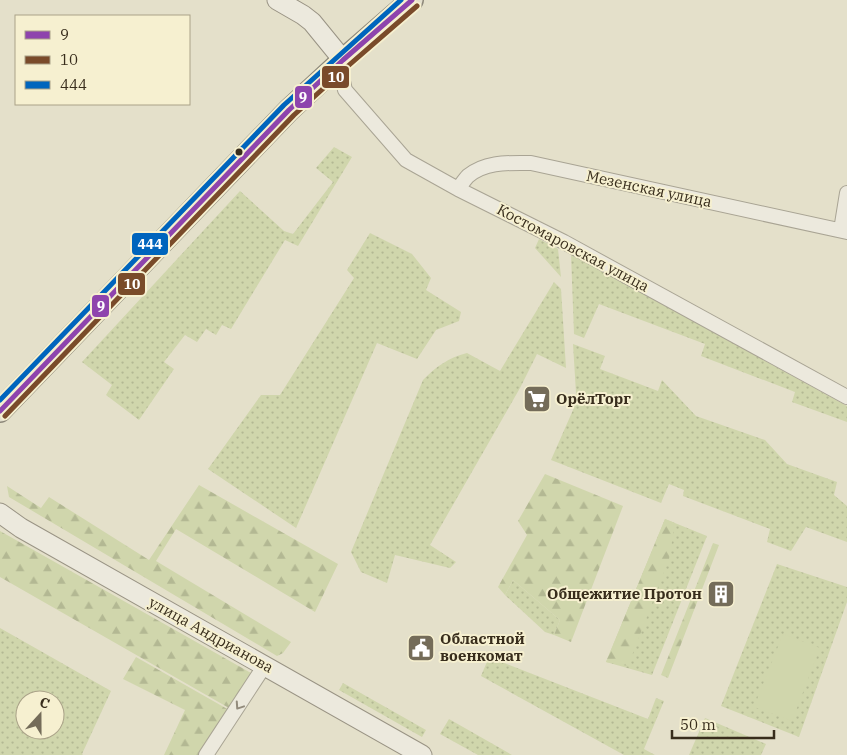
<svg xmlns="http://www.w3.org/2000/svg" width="847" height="755" font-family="'IBM Plex Serif',serif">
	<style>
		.grass { fill: url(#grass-dots); fill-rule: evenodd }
		.forest { fill: url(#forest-firs) }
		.garden { fill: #d0d6ac }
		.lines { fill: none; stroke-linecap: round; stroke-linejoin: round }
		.street-casing { stroke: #a9a494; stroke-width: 16 }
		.secondary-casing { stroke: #999384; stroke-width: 21 }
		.primary-casing { stroke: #8e897b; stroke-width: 24 }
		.street { stroke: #ece9dd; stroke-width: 14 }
		.secondary { stroke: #ece9dd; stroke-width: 19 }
		.primary { stroke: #e4e0ce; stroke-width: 21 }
		.bus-1-casing { stroke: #f6f0d0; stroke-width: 9 }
		.bus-2-casing { stroke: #f6f0d0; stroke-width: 9 }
		.bus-3-casing { stroke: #f6f0d0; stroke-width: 9 }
		.bus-1 { stroke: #8e44ad; stroke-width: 5 }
		.bus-2 { stroke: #7a4b2a; stroke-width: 5 }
		.bus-3 { stroke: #0065bd; stroke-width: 5 }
		.oneway { stroke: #928b7c }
		.bus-dot { fill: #382d1c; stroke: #f6f0d0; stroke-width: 2 }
		.labels { text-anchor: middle; stroke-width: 4; stroke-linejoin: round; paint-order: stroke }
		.street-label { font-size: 15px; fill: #382d1c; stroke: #f6f0d0 }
		.poi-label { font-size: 15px; font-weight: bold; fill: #382d1c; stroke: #f6f0d0; text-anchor: start }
		.line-badge { stroke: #f6f0d0; stroke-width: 2 }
		.badge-label { font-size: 14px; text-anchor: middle; font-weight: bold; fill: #fff }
	</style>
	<defs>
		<pattern id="grass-dots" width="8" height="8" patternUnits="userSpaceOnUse" patternTransform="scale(1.25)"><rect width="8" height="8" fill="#d0d6ac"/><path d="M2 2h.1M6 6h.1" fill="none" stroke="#b3b893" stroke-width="1.8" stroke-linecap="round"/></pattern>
		<pattern id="forest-firs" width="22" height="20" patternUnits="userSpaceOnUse" patternTransform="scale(1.25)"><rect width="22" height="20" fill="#d0d6ac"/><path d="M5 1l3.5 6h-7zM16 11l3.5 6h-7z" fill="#b3b893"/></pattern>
	</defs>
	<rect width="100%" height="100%" fill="#e4e0ca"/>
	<path class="grass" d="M334 147 352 157 298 246 285 240 231 329 222 325 216 335 206 329 197 342 185 335 164 362 174 369 139 420 106 395 112 385 82 362 240 191 284 231 293 234 333 182 316 168Z
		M370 233 412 254 431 278 426 290 461 312 459 321 436 330 417 359 377 343 296 528 208 469 261 395H280L354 278 347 270Z
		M539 239 558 249 561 277 535 248Z
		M571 254 847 406V422L792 402 795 392 701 356 705 344 599 304 584 338 574 334Z
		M554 282 561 289 566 368 537 354 520 388 430 545 456 562 450 568 395 555 387 583 361 572 351 552 423 380C437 366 448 358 467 353L500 371Z
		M573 344 605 356 600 369 658 391 662 380 696 416 765 440 787 464 837 482 834 495 847 506V542L806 527 791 551 767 542 770 529 683 496 684 490 669 484 661 503 551 460 573 410 576 393Z
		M665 519 707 536 652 675 606 662Z
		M777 564 847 587V602L799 737 721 706Z
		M513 580 560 620 554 635 545 632 505 595Z
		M0 628 111 691 82 754 83 755H0ZM25 700H55V730H25Z
		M489 657 648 719 656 698 664 701 644 749 655 755H624L481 676Z
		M343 683 426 730 422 737 339 690Z
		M705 718 766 744 761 755H689Z
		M449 719 512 755H478L440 734Z"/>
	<path class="forest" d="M545 474 623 506 571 642 554 635 560 620 513 580 505 595 498 587 527 535 518 521Z
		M199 485 338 564 315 612 176 529 156 561 291 642 283 653 277 656 9 497 7 486 41 508 49 497 149 560Z
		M665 519 675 523 669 559 628 666 606 662Z
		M0 531 251 673 229 708 0 577Z
		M713 543 719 545 668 678 661 675Z
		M136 657 229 710 198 755H164L185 710 123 679Z"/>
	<path class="garden" d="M783 634 820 648 792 721 754 707Z"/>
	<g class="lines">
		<g class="street-casing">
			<path id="street" d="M343 60 342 77 345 90 406 160 458 189 564 242 847 397
				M458 189C461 185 465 179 468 176 486 161 510 163 531 163L847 232
				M841 230 847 193
				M206 755 265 665"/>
		</g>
		<g class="secondary-casing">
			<path id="secondary" d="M277 0 303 15 312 22 343 60
				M0 513 21 528 422 755"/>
		</g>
		<g class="primary-casing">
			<path id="primary" d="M0 411 289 110 343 60 412 0"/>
		</g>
		<use href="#street" class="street"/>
		<use href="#secondary" class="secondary"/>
		<use href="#primary" class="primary"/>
		<g class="bus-1-casing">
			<path id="bus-1" d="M0 411 289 110 343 60 412 0"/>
		</g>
		<g class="bus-2-casing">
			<path id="bus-2" d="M5 416 294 115 348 66 417 6"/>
		</g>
		<g class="bus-3-casing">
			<path id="bus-3" d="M0 400 284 105 401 0"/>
		</g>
		<use href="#bus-1" class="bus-1"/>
		<use href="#bus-2" class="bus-2"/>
		<use href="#bus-3" class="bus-3"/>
	</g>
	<defs><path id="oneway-chevron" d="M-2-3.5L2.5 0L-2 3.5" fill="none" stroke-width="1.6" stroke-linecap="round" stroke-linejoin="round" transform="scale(1.25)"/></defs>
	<use class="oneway" href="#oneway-chevron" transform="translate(239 706) rotate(124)"/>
	<defs>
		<g id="supermarket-square" transform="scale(1.4375)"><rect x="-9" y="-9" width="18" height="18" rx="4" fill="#746c59" stroke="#f6f0d0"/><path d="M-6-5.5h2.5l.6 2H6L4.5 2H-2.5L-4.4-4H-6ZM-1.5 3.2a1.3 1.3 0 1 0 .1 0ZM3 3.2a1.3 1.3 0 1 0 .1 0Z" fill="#fff"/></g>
		<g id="building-square" transform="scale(1.4375)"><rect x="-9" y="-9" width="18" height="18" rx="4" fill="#746c59" stroke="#f6f0d0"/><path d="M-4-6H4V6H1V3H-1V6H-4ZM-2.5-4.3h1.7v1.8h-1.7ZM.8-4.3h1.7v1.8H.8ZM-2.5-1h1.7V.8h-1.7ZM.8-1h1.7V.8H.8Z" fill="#fff"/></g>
		<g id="civic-square" transform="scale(1.4375)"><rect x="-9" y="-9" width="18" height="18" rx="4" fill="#746c59" stroke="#f6f0d0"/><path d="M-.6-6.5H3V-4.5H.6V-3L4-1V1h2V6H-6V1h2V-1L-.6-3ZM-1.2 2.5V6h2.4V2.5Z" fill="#fff"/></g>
	</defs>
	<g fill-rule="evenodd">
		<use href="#supermarket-square" x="537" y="399"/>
		<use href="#building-square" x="721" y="594"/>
		<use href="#civic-square" x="421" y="648"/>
	</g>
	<circle class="bus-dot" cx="239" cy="152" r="4.5"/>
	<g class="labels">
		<g class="street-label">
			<text transform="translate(649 189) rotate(12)" y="5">Мезенская улица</text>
			<text transform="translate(573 248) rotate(28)" y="5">Костомаровская улица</text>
			<text transform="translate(211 635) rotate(29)" y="5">улица Андрианова</text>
		</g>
		<g class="poi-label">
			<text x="556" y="404">ОрёлТорг</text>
			<text x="702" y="599" text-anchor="end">Общежитие Протон</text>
			<text x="440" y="644">Областной<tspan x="440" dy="17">военкомат</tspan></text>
		</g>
	</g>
	<g class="line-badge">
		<rect x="321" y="65" width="29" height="24" rx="5" fill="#7a4b2a"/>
		<rect x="294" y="85" width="19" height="24" rx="5" fill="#8e44ad"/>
		<rect x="131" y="232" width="38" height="24" rx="5" fill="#0065bd"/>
		<rect x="117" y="272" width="29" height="24" rx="5" fill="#7a4b2a"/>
		<rect x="91" y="294" width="19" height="24" rx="5" fill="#8e44ad"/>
	</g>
	<g class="badge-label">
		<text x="336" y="82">10</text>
		<text x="303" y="102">9</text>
		<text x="150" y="249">444</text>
		<text x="132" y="289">10</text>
		<text x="101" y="311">9</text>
	</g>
	<rect x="15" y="15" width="175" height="90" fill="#f6f0d0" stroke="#aaa288"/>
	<rect x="25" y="31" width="25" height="8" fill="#8e44ad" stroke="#aaa288"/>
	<text x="60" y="40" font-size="15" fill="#382d1c">9</text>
	<rect x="25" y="56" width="25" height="8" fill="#7a4b2a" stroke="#aaa288"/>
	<text x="60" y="65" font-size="15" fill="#382d1c">10</text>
	<rect x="25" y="81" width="25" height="8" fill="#0065bd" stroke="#aaa288"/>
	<text x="60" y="90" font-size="15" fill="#382d1c">444</text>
	<g transform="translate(40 715) rotate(21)"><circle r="24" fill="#f6f0d0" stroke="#aaa288"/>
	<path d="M0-4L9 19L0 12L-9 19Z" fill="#746c59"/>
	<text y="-8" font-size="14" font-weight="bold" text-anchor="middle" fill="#382d1c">С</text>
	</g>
	<path d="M672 730v8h102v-8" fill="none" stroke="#382d1c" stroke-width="2.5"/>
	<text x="680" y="730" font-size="15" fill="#382d1c" stroke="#f6f0d0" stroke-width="4" paint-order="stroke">50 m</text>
</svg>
